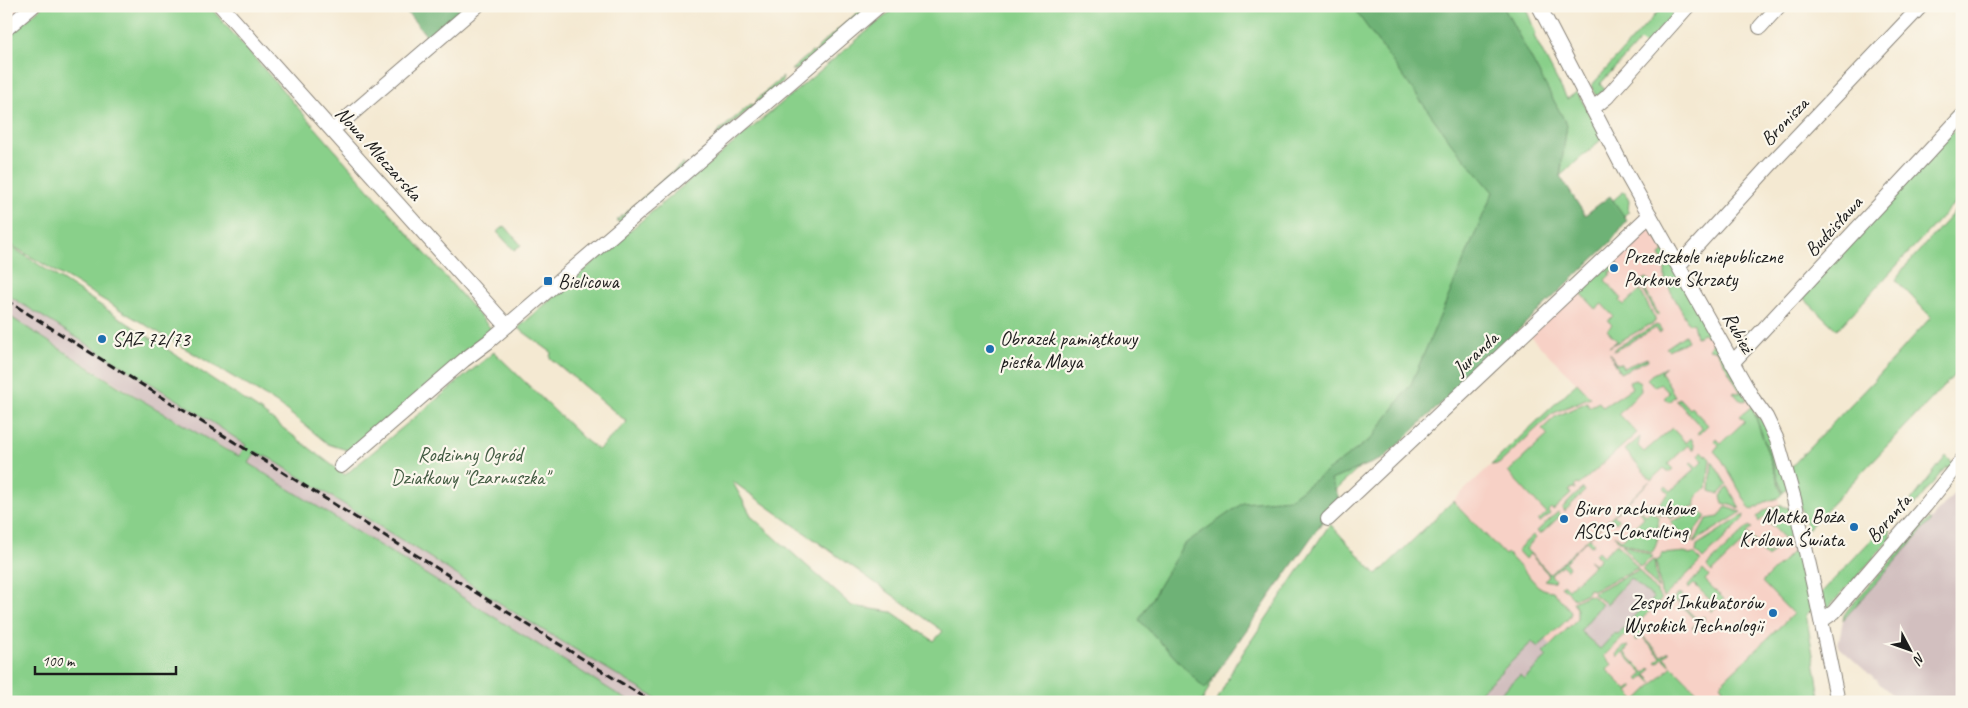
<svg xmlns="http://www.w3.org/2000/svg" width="1968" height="708" font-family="Caveat,sans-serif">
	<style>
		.built { fill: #f7d1c6 }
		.industrial { fill: #d2bfbf }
		.green { fill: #89d08a; stroke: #527653; fill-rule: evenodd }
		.forest { fill: #6eb276; stroke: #456749 }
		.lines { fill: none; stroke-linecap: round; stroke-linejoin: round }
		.minor-casing { stroke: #888277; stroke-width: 16 }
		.minor { stroke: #fff; stroke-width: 14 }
		.rail { stroke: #1c1c1c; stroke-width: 3; stroke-dasharray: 8 4; stroke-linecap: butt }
		.poi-dot { fill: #1f6fb2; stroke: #fbf7ec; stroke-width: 2 }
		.labels { text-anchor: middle; stroke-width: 4.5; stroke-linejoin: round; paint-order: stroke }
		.street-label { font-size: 20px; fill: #1c1c1c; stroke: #fbf7ec }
		.poi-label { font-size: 20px; fill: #1c1c1c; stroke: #fbf7ec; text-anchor: start }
		.park-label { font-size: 20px; fill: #425b42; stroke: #fbf7ec }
	</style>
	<rect width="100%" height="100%" fill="#fbf7ec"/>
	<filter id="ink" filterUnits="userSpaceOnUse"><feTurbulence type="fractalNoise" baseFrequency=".02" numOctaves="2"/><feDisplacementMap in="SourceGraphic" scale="10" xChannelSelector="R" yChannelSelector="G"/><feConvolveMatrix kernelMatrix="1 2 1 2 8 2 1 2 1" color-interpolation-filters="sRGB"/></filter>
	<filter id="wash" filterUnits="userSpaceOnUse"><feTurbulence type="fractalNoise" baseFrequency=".0096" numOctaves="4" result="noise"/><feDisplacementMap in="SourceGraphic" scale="20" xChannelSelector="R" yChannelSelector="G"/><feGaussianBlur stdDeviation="1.12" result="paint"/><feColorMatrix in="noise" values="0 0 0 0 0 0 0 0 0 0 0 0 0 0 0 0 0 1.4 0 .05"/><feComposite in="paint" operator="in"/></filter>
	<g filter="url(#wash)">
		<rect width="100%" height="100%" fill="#f4e9d2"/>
		<path class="built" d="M6 6H24L6 22Z
			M1650 225 1708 331 1710 339 1716 345 1751 407 1748 410 1775 485 1806 614 1716 702H1465L1560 612 1453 501 1577 383 1530 336 1628 242Z"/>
		<path class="industrial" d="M6 294 189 407 246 445 239 456 179 423 6 314Z
			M256 452 271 459 429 557 515 613 662 702H630L299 497 249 463Z
			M1962 484V702H1900L1838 646 1843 620Z
			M1630 578 1655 599 1602 650 1579 631 1604 602 1608 604Z
			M1539 632 1566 661 1548 702H1465Z"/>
		<path class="green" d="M43 6H209L493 331 356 453 328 444 277 403 6 242V38Z
			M865 6H873L797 70H791L812 52 814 53 819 49 818 47Z
			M897 6H1525L1536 34 1534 36 1567 99 1577 92 1603 138 1560 176 1562 164 1547 257 1624 191 1629 201 1628 212 1394 437 1283 537 1202 702H662L515 613 429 557 271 459 256 452 249 463 270 477 630 702H6V314L118 386 226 450 239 456 246 445 189 407 6 294V243L258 409 345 475 494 352 583 438 598 450 627 422 550 358 551 352 518 328 628 232ZM732 481 943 631 934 641 892 612 852 606 752 517Z
			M1663 6 1673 14 1645 46 1640 41 1635 46 1600 84 1605 90 1596 96 1591 86Z
			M783 77 782 82 715 138 717 133 751 104 753 105 757 102V99Z
			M1962 121V195L1837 330 1801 296Z
			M683 163 684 168 621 222 616 221Z
			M1962 203V367L1807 530 1791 467 1876 378 1931 317 1896 280 1903 269Z
			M1647 222H1652L1711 330 1708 335 1706 336 1704 334 1696 337 1693 324 1692 322 1689 324 1665 281V265L1660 255 1664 252 1651 228 1640 235 1635 233Z
			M505 226 521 245 514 250 497 232Z
			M1629 238 1631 239 1630 243 1623 247 1624 250 1619 253 1620 256 1615 261 1619 266 1612 272 1610 271 1611 274 1605 280 1622 299 1620 301 1624 305 1640 290 1655 319V322L1609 347 1617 341 1607 330 1612 325 1608 321 1613 316 1602 304 1596 309 1578 290 1572 295 1571 294Z
			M1647 278 1649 280 1642 284 1659 315 1657 316 1639 282Z
			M1656 325 1659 326 1662 331 1659 333 1656 328 1614 351 1616 347Z
			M1685 335 1688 341 1668 350 1666 348Z
			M1712 343 1719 345 1747 400C1740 403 1737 397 1733 392L1741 393 1717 351 1709 349Z
			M1610 353 1615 363 1621 364 1623 368 1647 358 1648 360 1620 373Z
			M1666 367 1661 372 1675 396 1669 402 1664 398 1669 393 1660 383 1655 387 1647 379 1651 375Z
			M1635 380 1640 383 1641 391 1619 414 1637 433 1579 485 1577 484 1574 487 1575 489 1572 488 1569 491 1571 494 1553 510 1551 508 1548 511 1550 514 1540 522 1538 521 1546 513 1508 472 1548 435 1542 429 1555 417 1587 402 1589 407 1599 402 1603 407 1632 388 1629 382Z
			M1577 383 1590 397 1552 414 1499 464 1491 465Z
			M1679 398 1689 409 1691 407 1708 425 1699 434 1697 433 1702 428 1676 400Z
			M1752 406 1782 494 1778 498 1765 502 1753 510 1750 509 1722 460 1714 451 1719 445 1714 440 1716 438 1721 443 1745 421 1740 416Z
			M1754 412 1766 426 1788 488 1783 493Z
			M1672 428 1686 443 1691 438 1695 447 1693 450 1688 445 1668 464 1673 469 1669 472 1664 468 1651 480 1625 450 1640 437 1638 446 1644 452Z
			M1702 451 1710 459 1707 489C1698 492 1694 498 1695 507L1687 509 1670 519 1666 515H1661L1648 503 1650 502 1655 507 1669 493 1664 488 1666 486 1671 491 1695 469 1690 464 1691 462 1697 467 1703 461 1699 455Z
			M1946 456 1953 463 1949 469 1946 467 1914 506 1912 505 1903 515 1898 518Z
			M1712 461 1727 485 1719 494 1710 491Z
			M1650 481 1614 515 1619 520 1616 523 1611 518 1589 538 1594 544 1591 546 1586 541 1565 562 1569 567 1567 570 1562 565 1551 575 1555 580 1553 582 1544 580 1549 575 1530 554 1525 559 1517 550 1533 535 1536 538 1526 549 1550 574Z
			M1728 487 1740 508 1723 503 1721 496Z
			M1583 488 1585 491 1565 511 1562 508Z
			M1453 501 1505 555 1507 553 1538 586 1545 590 1553 591 1569 609 1571 613 1569 618 1538 647 1532 642 1480 692 1488 702H1216L1236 663 1330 524 1377 575Z
			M1780 505 1793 510 1797 528 1781 544 1779 543 1784 538 1764 517 1759 522 1757 517 1765 510Z
			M1726 507 1742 512 1694 542 1707 519 1719 517Z
			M1699 509 1706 516 1695 531 1692 541H1688L1670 522 1695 512Z
			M1641 510 1646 515 1651 511 1659 517C1657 528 1660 545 1651 553L1619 541 1614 535 1621 540 1644 517 1639 512Z
			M1558 512 1561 515 1540 535 1537 531Z
			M1744 515 1743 520 1703 559 1696 552 1697 545Z
			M1929 519 1931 521 1843 620 1844 615 1848 609Z
			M1886 524 1890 530V540L1828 608H1824L1822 592Z
			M1749 526 1752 528 1747 533 1768 554 1773 549 1774 550 1767 558 1747 539 1712 572 1707 566Z
			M1617 543 1638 568 1593 590 1589 589 1587 593 1574 599 1561 586 1563 584 1568 589 1594 565 1589 560 1595 564 1600 559 1595 554 1598 551 1603 556Z
			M1622 544 1651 555V558L1640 567Z
			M1800 544 1814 609 1806 614 1821 702H1635L1672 666 1706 701 1712 696 1714 697 1723 688 1720 684 1793 614 1762 582Z
			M1685 552 1689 555 1694 554 1701 561 1664 597 1661 593 1656 561 1660 559 1662 554Z
			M1653 560H1654L1658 589 1642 569Z
			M1639 570 1662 599 1653 608 1649 604 1654 598 1630 578 1607 604 1593 594 1594 592Z
			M1703 570 1709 576 1705 580 1724 599 1711 612 1710 610 1715 605 1694 584 1689 589 1688 586Z
			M1682 594 1683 595 1678 600 1698 621 1703 616 1705 618 1693 629 1692 628 1697 622 1677 601 1670 605 1671 601 1679 594Z
			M1588 595 1592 596 1602 604 1580 631 1600 649 1615 633 1618 635 1626 625 1631 630 1604 656 1612 664 1607 670 1627 690 1632 685 1634 687 1628 692 1635 699 1632 702H1492L1520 675 1524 679 1547 657 1543 653 1577 619V608L1573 602Z
			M1647 606 1651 610 1634 627 1628 622 1643 607 1645 608Z
			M1643 628 1647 630 1642 635 1662 656 1668 651 1669 652 1664 657 1671 664 1670 665 1663 658 1658 663 1656 662 1661 657 1641 636 1636 641 1635 640V636Z
			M1628 646 1629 647 1624 652 1645 673 1650 668 1651 670 1646 675 1653 682 1652 683 1645 676 1640 681 1638 679 1643 674 1623 653 1618 658 1617 653 1624 647Z"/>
		<path class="forest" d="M402 6H467L429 39Z
			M1352 6H1503L1567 125 1560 176 1585 215 1610 196 1627 220 1610 243 1384 458 1331 480 1339 498 1205 689 1139 620 1183 545 1243 503 1289 499 1372 438 1411 384 1493 192 1452 144Z"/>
	</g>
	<g filter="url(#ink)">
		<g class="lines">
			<g class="minor-casing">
				<path id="minor" d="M221 6 507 326
					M1539 6 1626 173 1753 399 1766 417 1777 440 1794 499 1814 587 1838 702
					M1760 27 1779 6
					M6 29 33 6
					M1592 109 1607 97 1688 6
					M340 124 477 6
					M1679 265 1769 166 1921 6
					M1732 363 1962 116
					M341 466 464 360 488 342 879 6
					M1328 519 1650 215
					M1821 621 1834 612 1925 506 1962 460"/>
			</g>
			<use href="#minor" class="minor"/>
			<path class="rail" d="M6 300 652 702"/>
		</g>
	</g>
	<g class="poi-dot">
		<circle cx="1614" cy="268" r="5"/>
		<rect x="543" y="276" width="10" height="10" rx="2.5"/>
		<circle cx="102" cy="339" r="5"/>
		<circle cx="990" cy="349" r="5"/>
		<circle cx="1564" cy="519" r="5"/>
		<circle cx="1854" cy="527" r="5"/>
		<circle cx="1773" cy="613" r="5"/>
	</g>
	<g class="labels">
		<g class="street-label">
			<text transform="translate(1784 121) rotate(-46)" y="7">Bronisza</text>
			<text transform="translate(379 153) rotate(48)" y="7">Nowa Mleczarska</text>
			<text transform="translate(1833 226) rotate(-47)" y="7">Budzisława</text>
			<text transform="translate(1739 332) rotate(61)" y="7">Rubież</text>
			<text transform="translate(1475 353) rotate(-43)" y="7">Juranda</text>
			<text transform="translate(1888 518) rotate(-49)" y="7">Boranta</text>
		</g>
		<g class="poi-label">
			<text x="1624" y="263">Przedszkole niepubliczne<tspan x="1624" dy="23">Parkowe Skrzaty</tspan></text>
			<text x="558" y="288">Bielicowa</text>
			<text x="1000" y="345">Obrazek pamiątkowy<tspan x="1000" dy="23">pieska Maya</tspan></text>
			<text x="112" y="346">SAZ 72/73</text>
			<text x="1574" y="515">Biuro rachunkowe<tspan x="1574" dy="23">ASCS-Consulting</tspan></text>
			<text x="1844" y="523" text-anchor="end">Matka Boża<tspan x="1844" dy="23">Królowa Świata</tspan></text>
			<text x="1763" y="609" text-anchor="end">Zespół Inkubatorów<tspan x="1763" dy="23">Wysokich Technologii</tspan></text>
		</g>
		<g class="park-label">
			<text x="470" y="461">Rodzinny Ogród<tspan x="470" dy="23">Działkowy "Czarnuszka"</tspan></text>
		</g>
	</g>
	<rect width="1968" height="708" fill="none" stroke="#fbf7ec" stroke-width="25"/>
	<g transform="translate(1910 650) rotate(131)" stroke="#fbf7ec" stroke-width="4" paint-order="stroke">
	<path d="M0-4L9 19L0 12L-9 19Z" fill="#1c1c1c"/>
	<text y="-8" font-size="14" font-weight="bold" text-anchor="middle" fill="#1c1c1c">N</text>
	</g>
	<path d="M35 666v8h141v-8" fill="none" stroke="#1c1c1c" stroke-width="2.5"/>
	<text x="42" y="666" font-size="15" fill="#1c1c1c" stroke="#fbf7ec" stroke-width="4" paint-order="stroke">100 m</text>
</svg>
